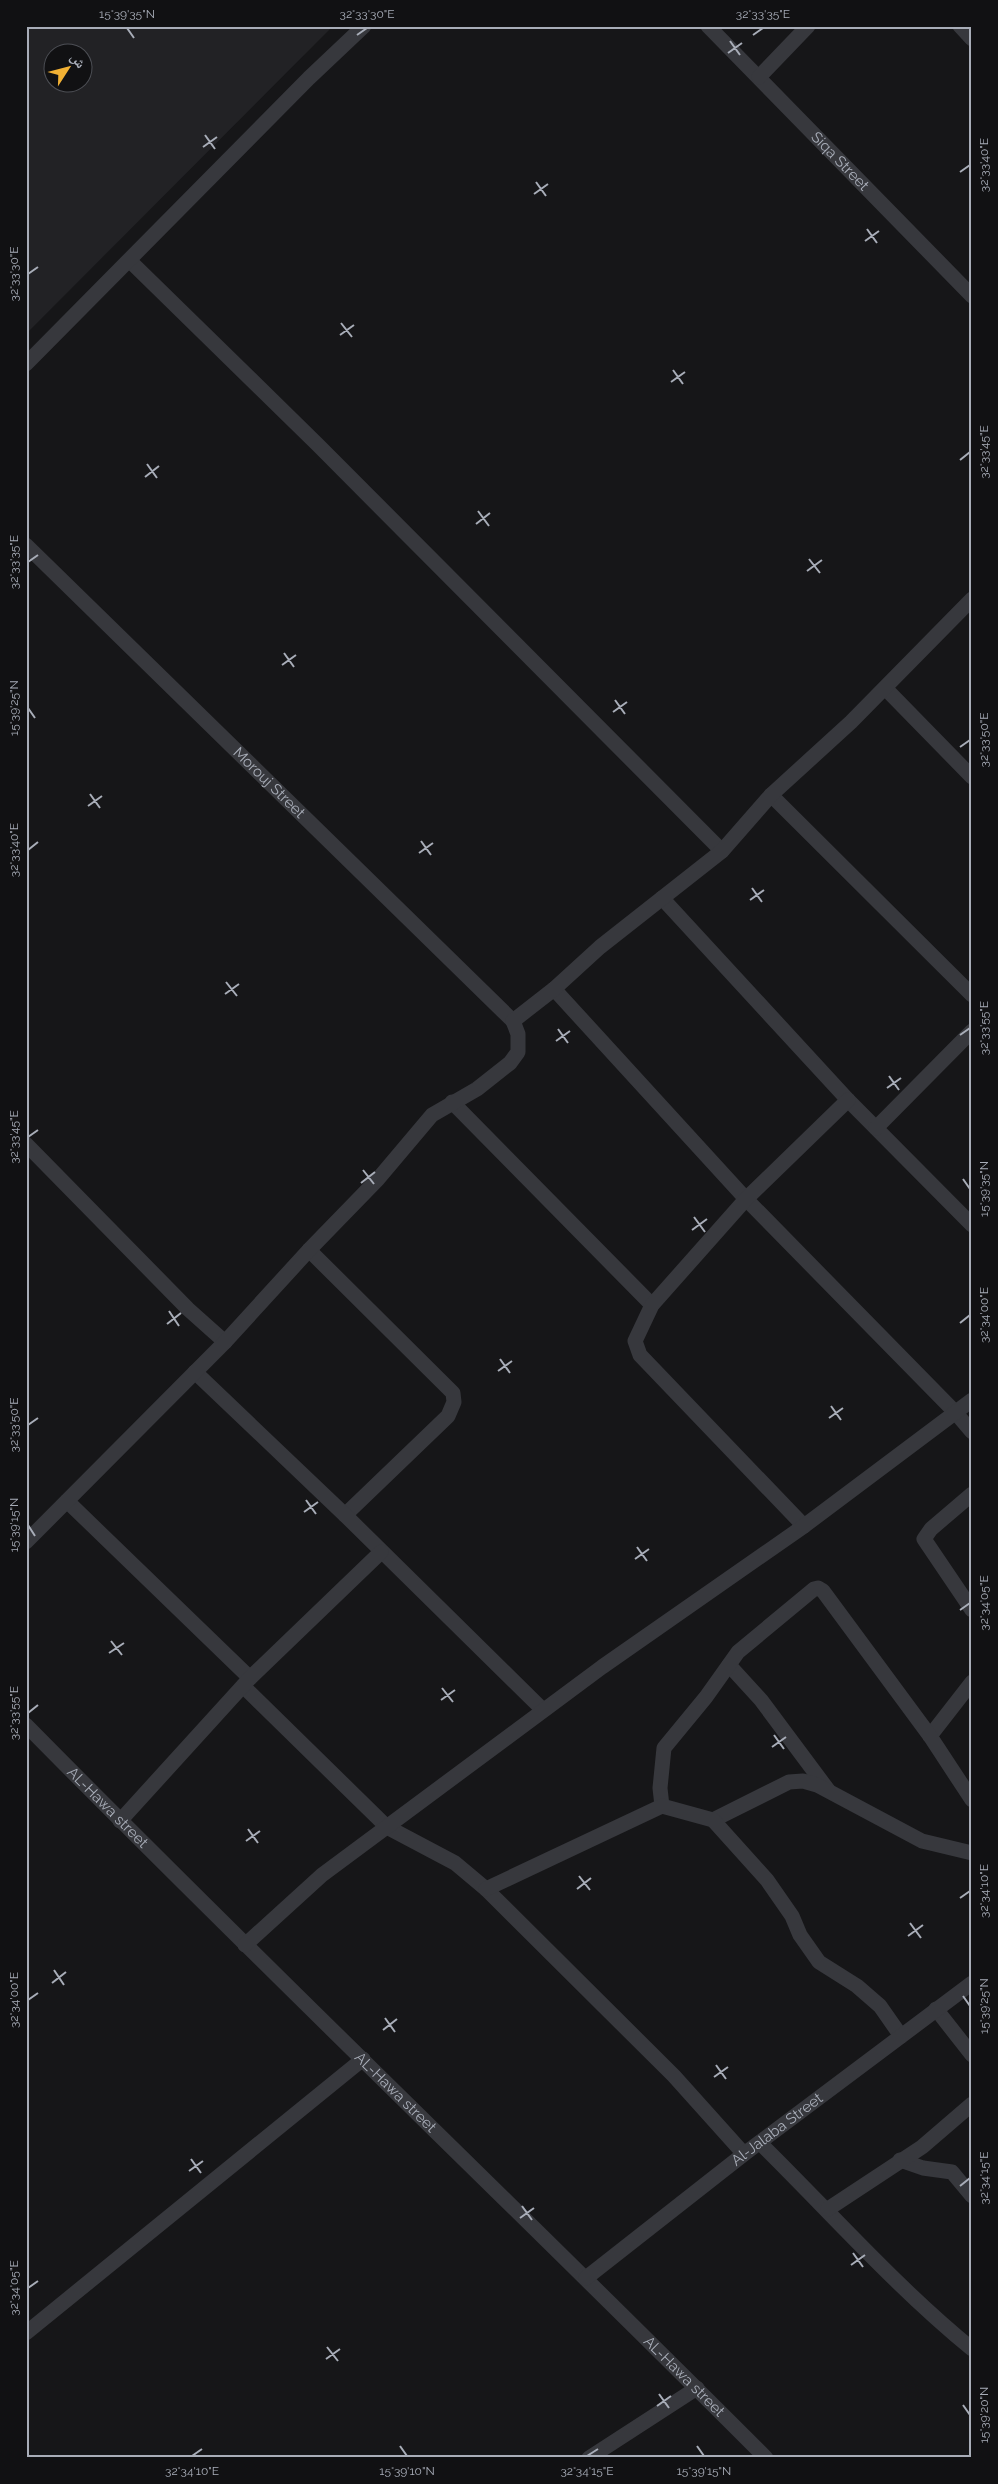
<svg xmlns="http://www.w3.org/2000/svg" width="998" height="2484" font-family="Raleway,'Noto Naskh Arabic',sans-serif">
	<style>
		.built { fill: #222225; fill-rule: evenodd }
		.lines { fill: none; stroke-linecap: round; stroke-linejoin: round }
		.minor { stroke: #37383d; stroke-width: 15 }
		.ticks { fill: none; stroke: #a8adb8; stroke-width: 2 }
		.labels { text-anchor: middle; stroke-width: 5; stroke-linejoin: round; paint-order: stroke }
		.street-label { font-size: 15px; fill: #a8adb8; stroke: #111113 }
		.neatline { fill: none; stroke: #a8adb8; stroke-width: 2 }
		.ticks-label { font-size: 12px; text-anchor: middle; fill: #a8adb8 }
	</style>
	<rect width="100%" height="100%" fill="#161618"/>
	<path class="built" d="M26 26H333L26 334ZM52 52H82V82H52Z"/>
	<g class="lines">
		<g class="minor">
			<path id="s1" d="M708 26 972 296"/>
			<path d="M960 26 972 39"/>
			<path d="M759 77 808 26"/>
			<path d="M130 261 318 445 722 851"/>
			<path d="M26 364 309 78 364 26"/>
			<path id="s2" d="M26 545 513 1021"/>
			<path d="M885 688 972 777"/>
			<path d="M771 795 972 995"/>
			<path d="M662 898 848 1100 972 1225"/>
			<path d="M554 989 746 1199 955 1412 972 1432"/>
			<path d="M452 1102 652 1305"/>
			<path d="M876 1128 972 1031"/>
			<path d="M26 1144 188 1309 225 1342"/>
			<path d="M309 1250 453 1393 454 1402 448 1416 345 1515"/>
			<path d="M195 1372 345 1515 543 1710"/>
			<path d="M972 1494 931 1529 924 1539 972 1610"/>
			<path d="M67 1501 250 1678"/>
			<path d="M804 1526 640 1355 635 1341 652 1305 746 1199 848 1100"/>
			<path d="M26 1542 225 1342 309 1250 378 1179 432 1115 477 1089 510 1063 518 1052V1034L513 1021 554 989 600 947 722 851 771 795 851 722 972 599"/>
			<path d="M729 1665 761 1700 828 1790"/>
			<path d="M243 1686 387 1827 455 1863 486 1889 674 2076 744 2154"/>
			<path id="s3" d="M26 1725C270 1973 521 2212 766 2458"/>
			<path d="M930 1736 972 1682"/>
			<path d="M662 1806 660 1788 664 1748 706 1697 738 1652 814 1589 818 1588 823 1591 930 1736 972 1800"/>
			<path d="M713 1820 789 1782 803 1781 817 1785 922 1841 972 1853"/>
			<path d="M120 1821 250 1678 381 1552"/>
			<path d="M486 1889 662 1806 713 1820 767 1880 792 1916 800 1935 819 1962 857 1986 880 2006 901 2036"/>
			<path d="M245 1945 322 1875 602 1667 804 1526 972 1400"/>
			<path d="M936 2009 972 2055"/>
			<path d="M760 2143C830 2212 896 2287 972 2349"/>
			<path d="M900 2160 923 2168 952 2172 972 2196"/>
			<path d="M828 2209 922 2147 972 2104"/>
			<path id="s4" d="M586 2278 744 2154 972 1983"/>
			<path d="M26 2333 363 2059"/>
			<path d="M589 2458 697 2388"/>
		</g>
	</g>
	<path class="ticks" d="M127 28 134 38M357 35 367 28M753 35 763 28M730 41 740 55M728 53 742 43M205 135 215 149M203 147 217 137M960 172 970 165M536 182 546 196M534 194 548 184M867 229 877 243M865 241 879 231M28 274 38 267M341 323 352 337M340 335 354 325M673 370 683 384M671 382 685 372M960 460 970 452M147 464 157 478M145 477 159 466M478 511 489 526M476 524 490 513M809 559 820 573M28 562 38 555M807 571 822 560M284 653 294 667M282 665 296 655M615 700 625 714M28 708 35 718M613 712 627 702M960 747 970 740M90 794 100 808M88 806 102 796M421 841 431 855M28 850 38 842M419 853 433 843M752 888 762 902M750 900 764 890M226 982 237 996M225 994 239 984M558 1029 568 1043M960 1035 970 1028M556 1041 570 1031M889 1076 899 1090M887 1088 901 1078M28 1137 38 1130M363 1170 374 1184M963 1179 970 1189M361 1183 375 1172M694 1217 705 1232M692 1230 707 1219M169 1311 179 1326M960 1323 970 1315M167 1324 181 1313M500 1359 510 1373M498 1371 512 1361M831 1406 841 1420M829 1418 843 1408M28 1425 38 1418M306 1500 316 1514M304 1512 318 1502M28 1525 35 1536M637 1547 647 1561M635 1559 649 1549M960 1610 970 1603M111 1641 122 1655M109 1653 124 1643M442 1688 453 1702M441 1700 455 1690M28 1713 38 1705M774 1735 784 1749M772 1747 786 1737M248 1829 258 1843M246 1841 260 1831M579 1876 590 1890M577 1889 591 1878M960 1898 970 1891M910 1923 921 1938M908 1936 923 1925M54 1970 64 1985M52 1983 66 1972M963 1996 970 2006M28 2000 38 1993M385 2018 395 2032M383 2030 397 2019M716 2065 726 2079M714 2077 728 2067M191 2159 201 2173M189 2171 203 2161M960 2186 970 2178M522 2206 532 2220M520 2218 534 2208M853 2253 863 2267M851 2265 865 2255M28 2288 38 2281M327 2347 338 2361M326 2359 340 2349M659 2394 669 2408M963 2405 970 2415M657 2406 671 2396M400 2446 407 2456M697 2446 704 2456M192 2456 202 2449M587 2456 598 2449"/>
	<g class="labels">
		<g class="street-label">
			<text dy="5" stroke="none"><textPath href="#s1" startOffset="189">Siqa Street</textPath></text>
			<text dy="5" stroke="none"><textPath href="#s2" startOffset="340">Morouj Street</textPath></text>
			<text dy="5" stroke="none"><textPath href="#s3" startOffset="116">AL-Hawa street</textPath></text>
			<text dy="5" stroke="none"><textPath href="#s3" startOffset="521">AL-Hawa street</textPath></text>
			<text dy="5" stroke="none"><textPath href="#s4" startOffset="242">Al-Jalaba Street</textPath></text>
			<text dy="5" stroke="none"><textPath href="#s3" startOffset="926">AL-Hawa street</textPath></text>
		</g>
	</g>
	<rect width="998" height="2484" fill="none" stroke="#111113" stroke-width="55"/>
	<g transform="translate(68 68) rotate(54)"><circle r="24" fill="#111113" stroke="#4d4f55"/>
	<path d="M0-4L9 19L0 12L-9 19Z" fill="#f2b134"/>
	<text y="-8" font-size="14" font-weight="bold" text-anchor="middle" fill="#a8adb8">ش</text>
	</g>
	<rect x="28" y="28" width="942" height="2428" class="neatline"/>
	<g class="ticks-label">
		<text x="127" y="18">15°39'35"N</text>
		<text x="367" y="18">32°33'30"E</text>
		<text x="763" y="18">32°33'35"E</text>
		<text transform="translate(984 165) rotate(-90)" y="4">32°33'40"E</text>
		<text transform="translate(14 274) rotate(-90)" y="4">32°33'30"E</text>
		<text transform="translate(984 452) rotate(-90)" y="4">32°33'45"E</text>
		<text transform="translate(14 562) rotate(-90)" y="4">32°33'35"E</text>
		<text transform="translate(14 708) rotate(-90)" y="4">15°39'25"N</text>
		<text transform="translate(984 740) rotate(-90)" y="4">32°33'50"E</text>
		<text transform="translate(14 850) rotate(-90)" y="4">32°33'40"E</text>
		<text transform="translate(984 1028) rotate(-90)" y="4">32°33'55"E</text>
		<text transform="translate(14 1137) rotate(-90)" y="4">32°33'45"E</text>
		<text transform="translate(984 1189) rotate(-90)" y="4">15°39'35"N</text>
		<text transform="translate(984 1315) rotate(-90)" y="4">32°34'00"E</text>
		<text transform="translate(14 1425) rotate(-90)" y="4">32°33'50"E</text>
		<text transform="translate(14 1525) rotate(-90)" y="4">15°39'15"N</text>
		<text transform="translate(984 1603) rotate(-90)" y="4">32°34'05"E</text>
		<text transform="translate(14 1713) rotate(-90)" y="4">32°33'55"E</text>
		<text transform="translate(984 1891) rotate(-90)" y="4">32°34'10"E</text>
		<text transform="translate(14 2000) rotate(-90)" y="4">32°34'00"E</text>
		<text transform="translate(984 2006) rotate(-90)" y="4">15°39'25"N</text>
		<text transform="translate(984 2178) rotate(-90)" y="4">32°34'15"E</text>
		<text transform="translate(14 2288) rotate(-90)" y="4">32°34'05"E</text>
		<text transform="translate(984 2415) rotate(-90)" y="4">15°39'20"N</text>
		<text x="192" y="2475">32°34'10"E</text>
		<text x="407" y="2475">15°39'10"N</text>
		<text x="587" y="2475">32°34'15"E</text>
		<text x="704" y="2475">15°39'15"N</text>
	</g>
</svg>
